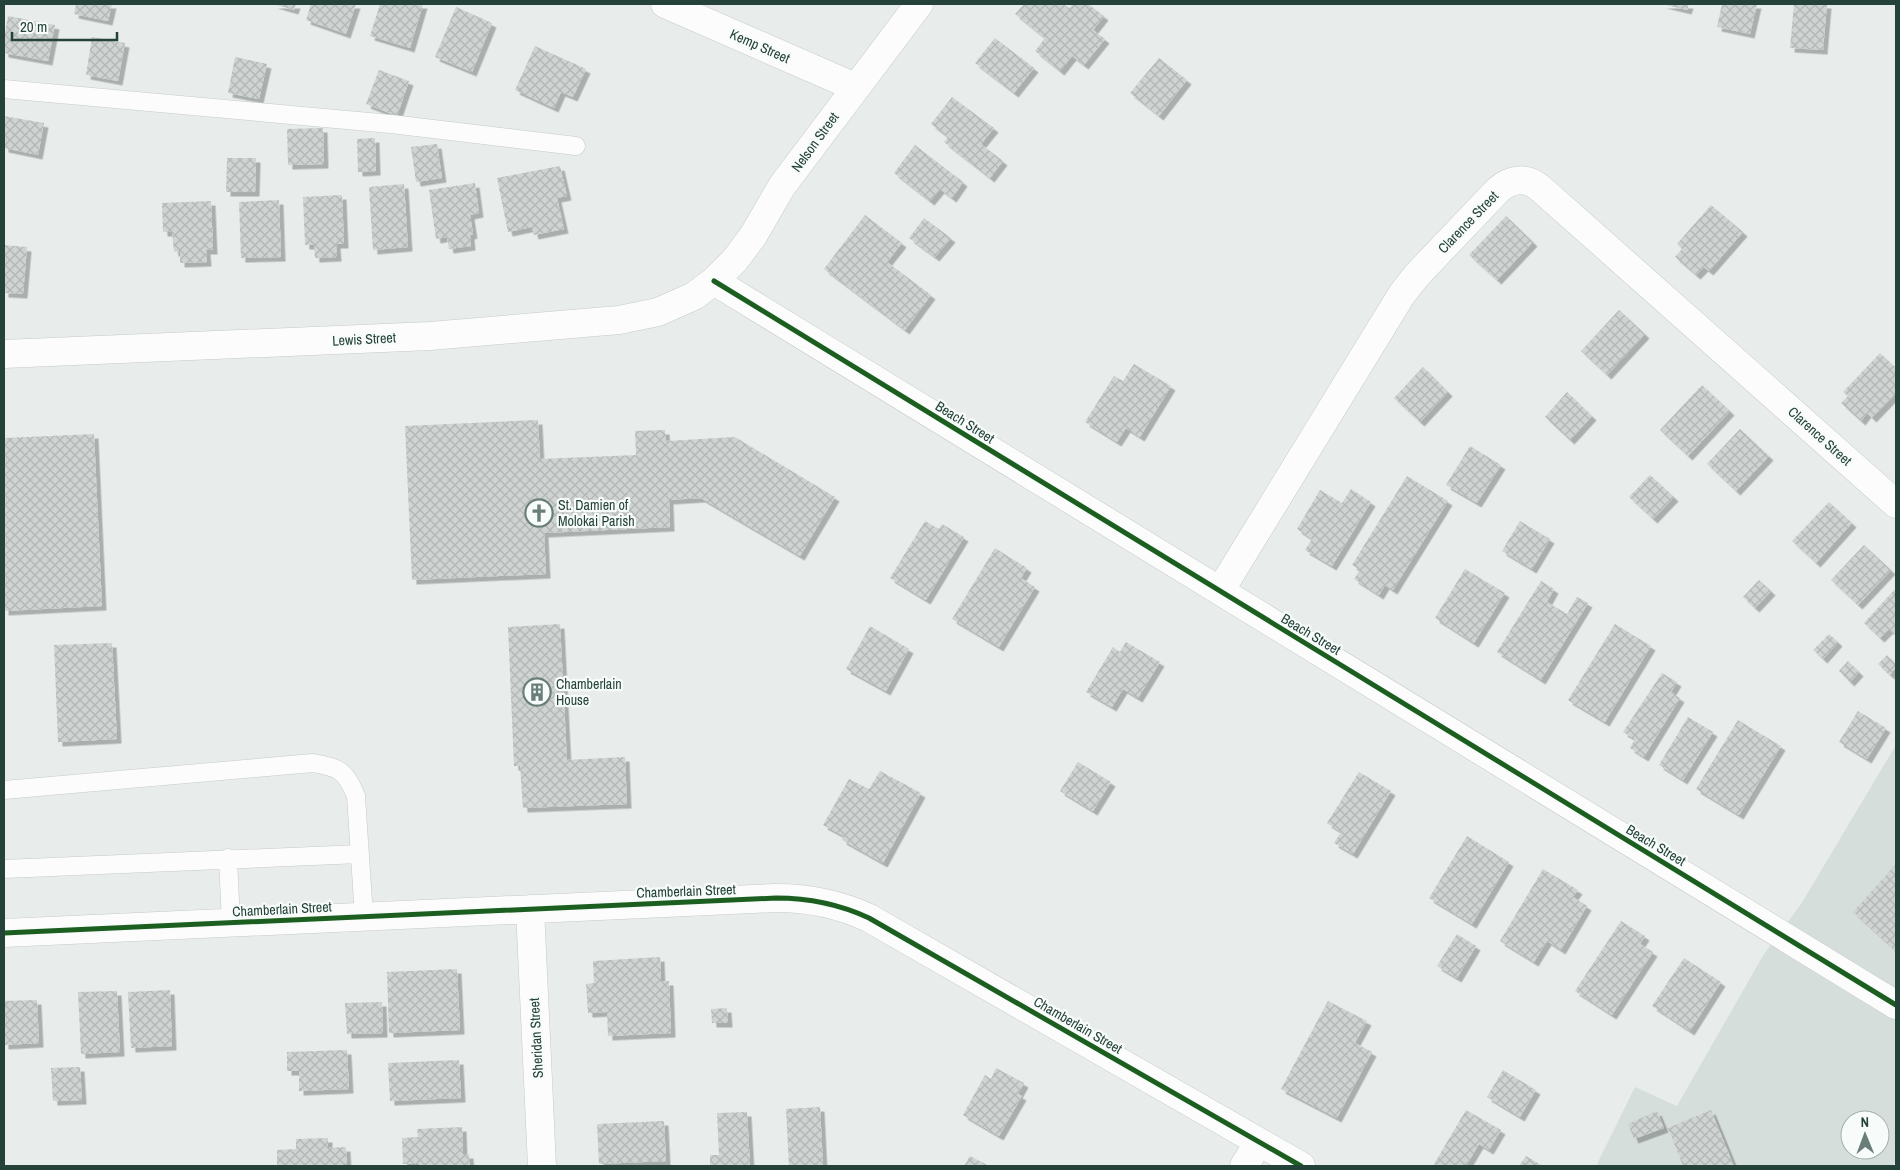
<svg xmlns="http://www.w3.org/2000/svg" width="1900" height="1170" font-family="'Archivo Narrow',sans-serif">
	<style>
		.built { fill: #d6dedb; fill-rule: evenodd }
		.building { fill: url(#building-cross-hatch); filter: url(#shadow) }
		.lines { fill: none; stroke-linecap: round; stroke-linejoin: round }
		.service-casing { stroke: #c5cac8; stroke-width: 19 }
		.minor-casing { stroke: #c5cac8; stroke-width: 29 }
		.service { stroke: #fcfcfc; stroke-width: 18 }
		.minor { stroke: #fcfcfc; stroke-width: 28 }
		.cycleway-casing { stroke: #f7fbf9; stroke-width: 8 }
		.cycleway { stroke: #1b5e20; stroke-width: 5 }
		.labels { text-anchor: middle; stroke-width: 4.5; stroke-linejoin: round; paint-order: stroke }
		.street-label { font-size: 14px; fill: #24423a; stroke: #f7fbf9 }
		.poi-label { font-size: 14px; fill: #24423a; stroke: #f7fbf9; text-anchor: start }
	</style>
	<defs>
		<pattern id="building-cross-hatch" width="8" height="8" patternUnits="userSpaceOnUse" patternTransform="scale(1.25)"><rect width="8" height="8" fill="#cfd4d2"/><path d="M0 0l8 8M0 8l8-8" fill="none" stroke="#b2b7b5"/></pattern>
		<filter id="shadow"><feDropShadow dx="4.5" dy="4.5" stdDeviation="0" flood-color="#0004"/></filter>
	</defs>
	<rect width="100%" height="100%" fill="#e8edeb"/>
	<path class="built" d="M1896 745V1161L1892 1166H1600L1597 1164 1635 1087 1677 1106 1764 954 1801 904ZM1850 1120H1880V1150H1850Z"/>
	<path class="building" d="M76 4H112L108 21 74 14Z
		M273 4H296L294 10Z
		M311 4H356L346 34 306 20Z
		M380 4H423L410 48 370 36Z
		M1024 4H1063L1069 8 1073 4H1088L1104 16 1093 30 1105 39 1084 65 1072 56 1060 71 1035 51 1045 38 1015 14Z
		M1662 4H1689L1687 10Z
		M1722 4H1757L1750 34 1717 27Z
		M1794 4H1827L1823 50 1790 48Z
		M456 7 492 23 472 72 435 57Z
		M8 16 55 25 48 61 4 53V39Z
		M92 37 125 43 118 81 86 75Z
		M995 38 1034 68 1014 93 975 63Z
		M535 46 586 69 573 97 561 92 554 108 515 90Z
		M235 57 267 64 259 99 228 93Z
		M1159 58 1187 80 1159 116 1130 93Z
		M379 70 409 81 397 116 366 104Z
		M952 97 994 128 981 144 1003 161 990 178 944 142 948 137 931 124Z
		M4 116 44 123 38 155 4 148Z
		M323 128 324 164 288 165 287 129Z
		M375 138 376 171 358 172 357 139Z
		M437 144 442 178 416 182 411 147Z
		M915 145 963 182 952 198 940 189 930 201 894 173Z
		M227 158H256L255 192H226Z
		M560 166 567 196 557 198 564 229 534 235 532 227 508 232 497 178Z
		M475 183 479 213 470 215 473 234 470 235 471 246 449 249 447 237 436 239 429 190Z
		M404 184 408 247 373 250 369 187Z
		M342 195 344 244H336L337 257 315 258 314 245H305L303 197Z
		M279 200 281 257 241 258 239 202Z
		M211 201 213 250H206L207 262 180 263V251L174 252 172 232H163L162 203Z
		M1711 205 1743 232 1709 271 1704 267 1696 275 1675 257 1682 249 1677 244Z
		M865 215 902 243 887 262 931 295 905 330 824 269Z
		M1506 216 1533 242 1497 280 1469 255Z
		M924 218 951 238 935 257 909 238Z
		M4 245 27 247 23 294 4 293Z
		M1619 310 1645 334 1607 375 1581 351Z
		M1880 353 1896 368V393L1872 418 1867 413 1861 421 1841 403 1848 396 1843 392Z
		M1134 364 1171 386 1140 437 1126 428 1117 442 1085 422 1114 376 1123 381Z
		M1423 367 1448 392 1420 422 1394 398Z
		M1702 385 1730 411 1688 456 1660 430Z
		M1567 392 1592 416 1570 440 1545 417Z
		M538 420 540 459 636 455 635 431 665 430 666 441 735 437 835 497 800 556 701 498 669 500 670 527 544 533 546 574 412 580 405 426Z
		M1740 429 1769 456 1736 491 1707 464Z
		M94 434 102 606 4 611V438Z
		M1470 446 1501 465 1477 503 1446 485Z
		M1650 475 1674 497 1653 519 1629 497Z
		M1407 476 1448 501 1393 590 1385 585 1379 595 1354 579 1360 570 1352 565Z
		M1351 489 1371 502 1332 566 1305 550 1312 539 1297 529 1320 490 1342 503Z
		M1829 502 1852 523 1816 563 1792 541Z
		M925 521 939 529 942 524 964 537 926 600 890 578Z
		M1520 521 1550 539 1532 569 1502 551Z
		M1864 545 1891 570 1858 605 1831 580Z
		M995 548 1027 568 1021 578 1035 587 999 647 952 619Z
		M1465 569 1505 593 1474 643 1435 618Z
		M1759 580 1771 591 1755 608 1743 597Z
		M1541 581 1554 589 1547 602 1567 614 1577 597 1588 603 1541 680 1497 652Z
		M1896 588V635L1889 629 1880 638 1864 623Z
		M560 624 567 760 625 757 627 804 523 808 520 766H514L508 627Z
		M1615 624 1651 646 1605 722 1568 700Z
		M870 626 909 649 886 691 846 669Z
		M1829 634 1838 642 1823 659 1813 650Z
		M1126 642 1160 662 1138 698 1123 689 1112 707 1086 692 1113 647 1120 652Z
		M112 643 117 739 58 742 54 645Z
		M1887 655 1896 664V667L1890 675 1878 664Z
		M1848 661 1859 672 1850 682 1839 671Z
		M1662 673 1677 682 1671 692 1680 698 1644 757 1630 748 1635 739 1623 732Z
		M1858 711 1886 728 1867 759 1839 742Z
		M1688 717 1713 732 1683 780 1659 765Z
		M1738 720 1781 746 1739 815 1696 789Z
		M1078 762 1111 782 1093 811 1060 791Z
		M880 771 921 793 883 863 842 840 844 836 823 825 849 779 869 789Z
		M1359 772 1391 791 1353 854 1334 843 1341 832 1327 823Z
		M1467 836 1509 862 1472 924 1429 898Z
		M1896 864V951L1853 912Z
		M1543 869 1578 890 1573 897 1587 906 1561 950 1547 941 1534 962 1500 941Z
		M1621 921 1645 936 1640 944 1653 952 1612 1015 1575 991Z
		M1457 934 1476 946 1457 978 1437 966Z
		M660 957 661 981H669L671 1033 608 1036 607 1012 588 1013 586 984 594 983 593 961Z
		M1684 958 1721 982 1690 1031 1652 1006Z
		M457 969 460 1030 389 1033 387 972Z
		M170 990 172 1046 131 1048 128 992Z
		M117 991 120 1052 81 1054 78 992Z
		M37 1000 39 1043 4 1045V1001Z
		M1328 1001 1367 1021 1355 1043 1372 1052 1337 1118 1281 1089Z
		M382 1002 383 1033 347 1034 345 1003Z
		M727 1008 728 1023H712L711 1009Z
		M347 1050 349 1089 299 1091V1071H287V1052Z
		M459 1060 461 1098 390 1101 388 1063Z
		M80 1067 82 1100 53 1101 51 1068Z
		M996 1068 1024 1083 1018 1094 1022 1096 999 1136 963 1115 985 1075 991 1079Z
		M1503 1070 1536 1090 1520 1117 1487 1097Z
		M820 1107 823 1166H789L786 1109Z
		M1466 1110 1501 1130 1489 1150 1479 1144 1466 1166H1438L1434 1164Z
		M1711 1110 1734 1166H1683L1668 1128Z
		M1657 1111 1664 1128 1634 1139 1628 1124Z
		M747 1112 750 1166H710V1155H719L717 1113Z
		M664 1121 666 1161 599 1164 597 1124Z
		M462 1127 463 1154H469L470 1166H419V1164H403L402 1138 418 1137 417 1129Z
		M328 1138V1148L346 1147 347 1166H277V1150L296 1149V1139Z
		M970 1156 989 1166H964Z
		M1526 1156 1543 1166H1519Z"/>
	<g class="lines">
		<g class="service-casing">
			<path id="service" d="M4 89 391 124 576 146
				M4 790 313 763C340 768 345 770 356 796L364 917
				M228 858 231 923
				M4 869 360 854"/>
		</g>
		<g class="minor-casing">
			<path id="minor" d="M665 4 855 87
				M714 281 1896 1005
				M4 354 430 336 619 320 658 312 694 296 714 281 735 260 753 236 782 186 919 4
				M1220 591 1402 294 1417 275 1498 190C1511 178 1527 177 1540 188L1896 504
				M530 909 542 1166
				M4 933 776 898C809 898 839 904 869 918L1301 1166
				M1244 1166 1259 1142"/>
		</g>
		<use href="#service" class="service"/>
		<use href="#minor" class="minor"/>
		<g class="cycleway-casing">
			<path id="cycleway" d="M714 281 1896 1005
				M4 933 776 898C809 898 839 904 869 918L1301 1166"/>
		</g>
		<use href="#cycleway" class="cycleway"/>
	</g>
	<defs>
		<g id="church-ring" transform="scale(1.4375)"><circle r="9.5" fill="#f7fbf9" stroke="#697e78" stroke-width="1.5"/><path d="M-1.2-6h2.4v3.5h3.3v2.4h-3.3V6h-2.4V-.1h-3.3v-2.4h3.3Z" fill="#697e78"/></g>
		<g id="building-ring" transform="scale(1.4375)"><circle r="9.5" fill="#f7fbf9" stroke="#697e78" stroke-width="1.5"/><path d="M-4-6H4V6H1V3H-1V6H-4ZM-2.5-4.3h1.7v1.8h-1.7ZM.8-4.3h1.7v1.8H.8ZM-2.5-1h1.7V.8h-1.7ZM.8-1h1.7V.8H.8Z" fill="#697e78"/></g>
	</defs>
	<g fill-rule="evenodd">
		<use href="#church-ring" x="539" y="513"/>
		<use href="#building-ring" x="537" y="692"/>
	</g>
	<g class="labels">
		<g class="street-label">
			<text transform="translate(760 46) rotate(24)" y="5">Kemp Street</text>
			<text transform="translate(815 142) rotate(-54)" y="5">Nelson Street</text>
			<text transform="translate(1468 222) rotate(-46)" y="5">Clarence Street</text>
			<text transform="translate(364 339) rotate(-3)" y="5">Lewis Street</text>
			<text transform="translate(965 422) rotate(32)" y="5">Beach Street</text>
			<text transform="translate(1820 436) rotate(42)" y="5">Clarence Street</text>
			<text transform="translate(1311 634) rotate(31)" y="5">Beach Street</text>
			<text transform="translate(1656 845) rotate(31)" y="5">Beach Street</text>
			<text transform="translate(686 891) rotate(-2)" y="5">Chamberlain Street</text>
			<text transform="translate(282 909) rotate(-3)" y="5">Chamberlain Street</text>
			<text transform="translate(1078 1025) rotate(30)" y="5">Chamberlain Street</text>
			<text transform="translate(536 1038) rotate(-93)" y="5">Sheridan Street</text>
		</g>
		<g class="poi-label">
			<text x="558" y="510">St. Damien of<tspan x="558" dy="16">Molokai Parish</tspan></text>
			<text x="556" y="689">Chamberlain<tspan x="556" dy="16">House</tspan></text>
		</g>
	</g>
	<rect width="1900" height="1170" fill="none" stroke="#24423a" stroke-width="10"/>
	<g transform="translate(1865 1135) rotate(359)"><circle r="24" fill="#f7fbf9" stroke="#a3b1ad"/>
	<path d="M0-4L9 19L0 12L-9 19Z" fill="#697e78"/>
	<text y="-8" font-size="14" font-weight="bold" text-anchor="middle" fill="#24423a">N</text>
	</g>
	<path d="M12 32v8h105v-8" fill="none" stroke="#24423a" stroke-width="2.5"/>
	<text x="20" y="32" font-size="15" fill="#24423a" stroke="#f7fbf9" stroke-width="4" paint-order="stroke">20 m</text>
</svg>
